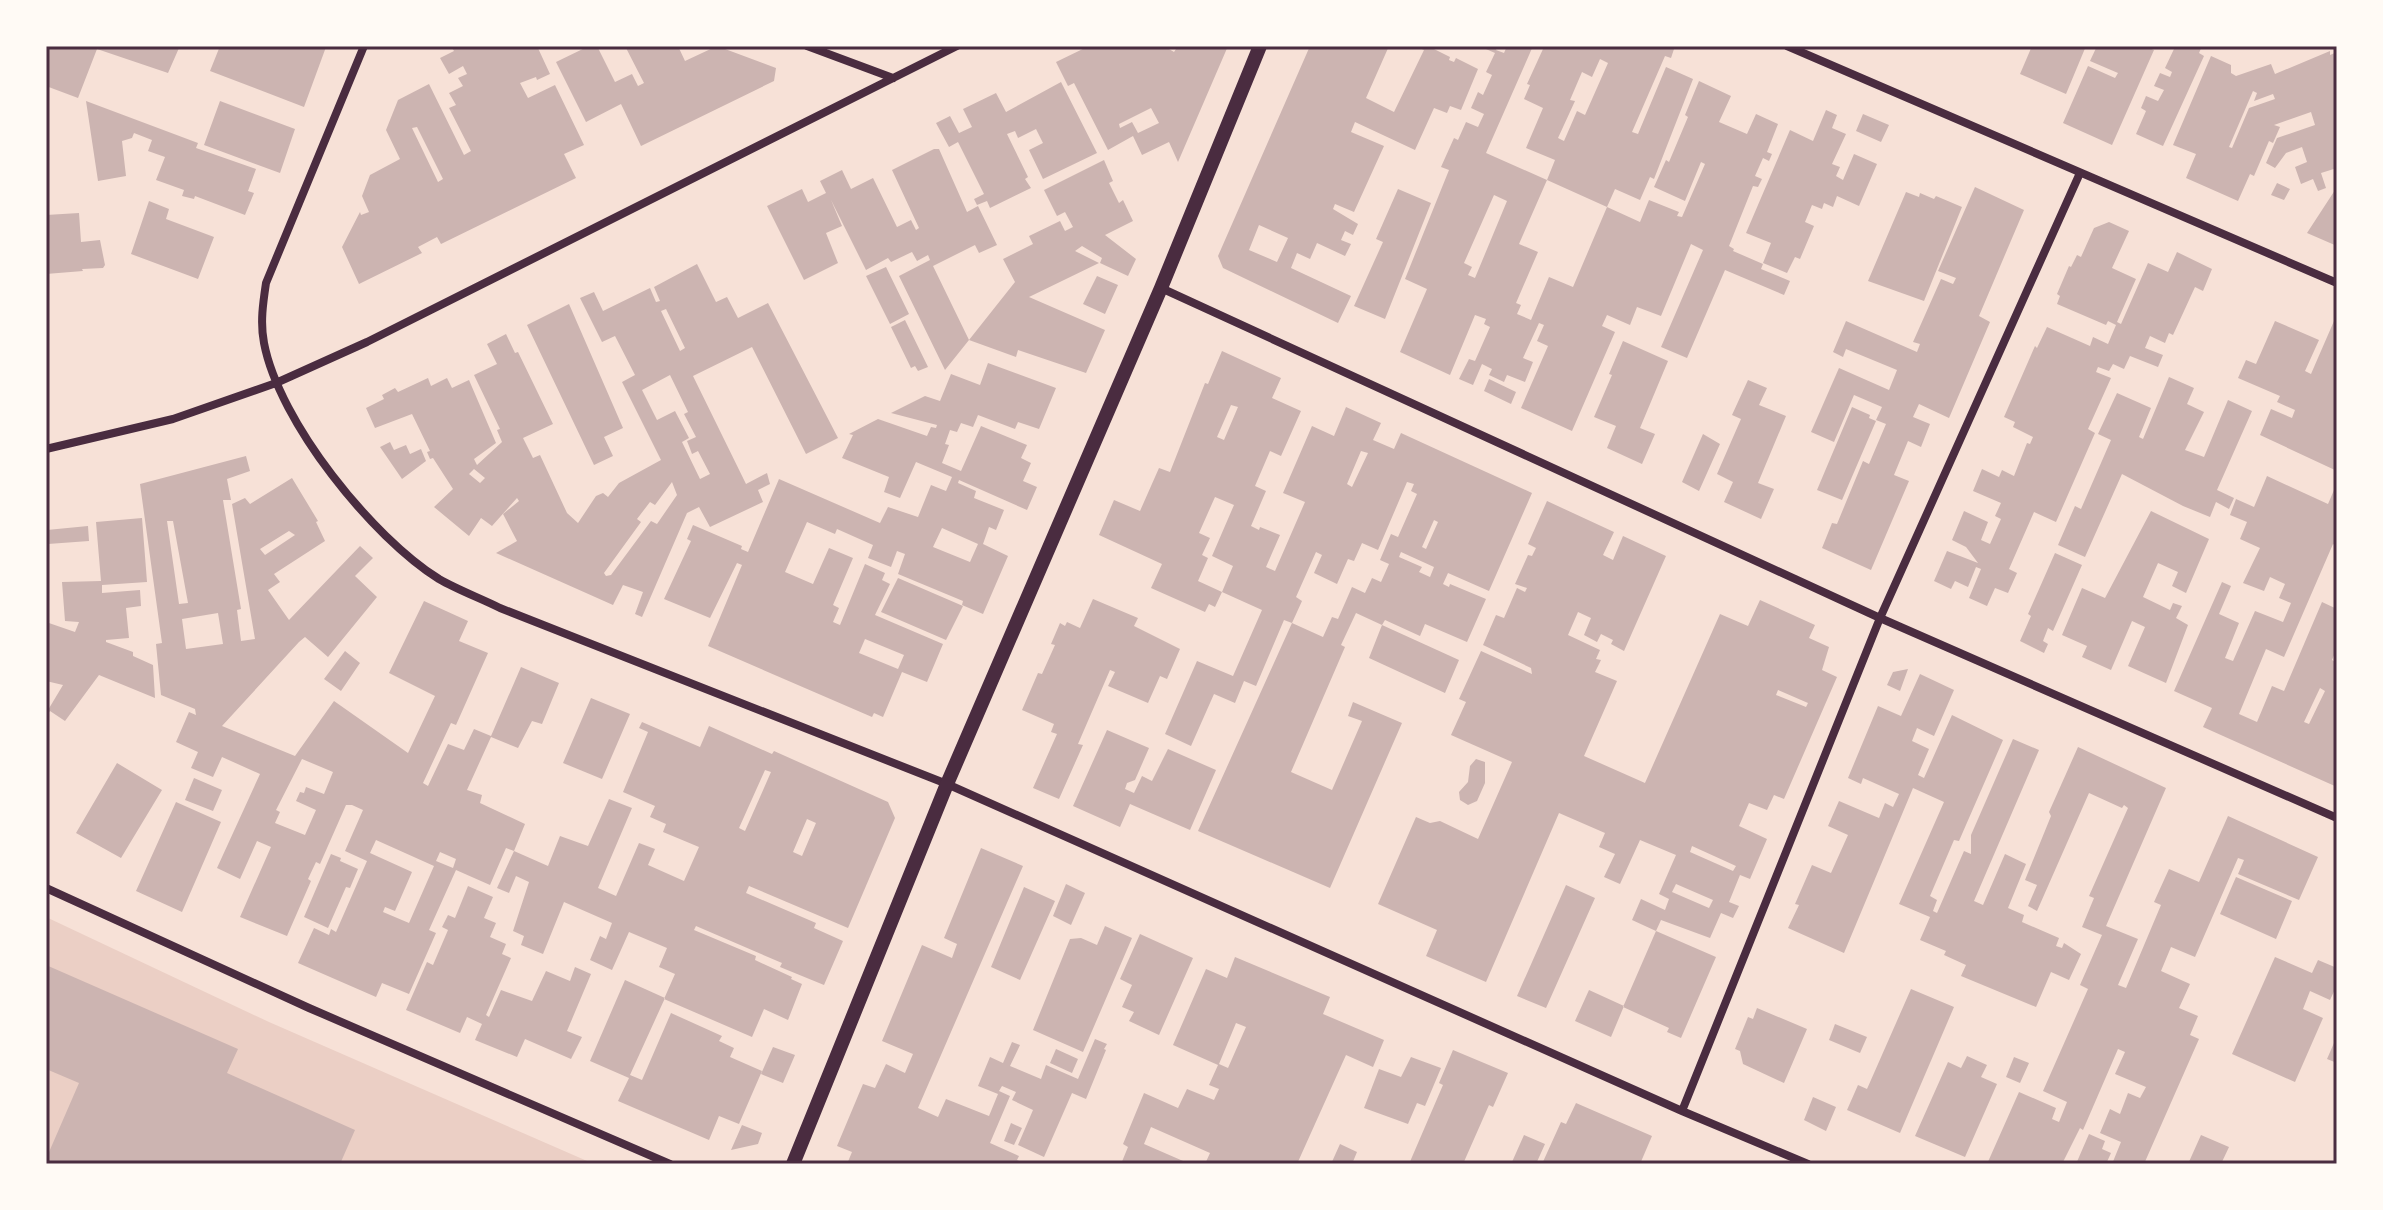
<svg xmlns="http://www.w3.org/2000/svg" width="2383" height="1210" font-family="Merriweather,serif">
	<style>
		.green { fill: #ebcfc5 }
		.building { fill: #ccb4b1; fill-rule: evenodd }
		.lines { fill: none; stroke-linecap: round; stroke-linejoin: round }
		.minor { stroke: #4a2c40; stroke-width: 8 }
		.tertiary { stroke: #4a2c40; stroke-width: 14 }
		.neatline { fill: none; stroke: #4a2c40; stroke-width: 3 }
	</style>
	<rect width="100%" height="100%" fill="#f7e1d7"/>
	<path class="green" d="M46 917 269 1022 594 1164H46Z"/>
	<path class="building" d="M46 46H173L179 48 168 73 97 49 78 98 46 86Z
		M220 46H323L326 47 304 107 210 71Z
		M451 46H537L550 74 537 80 536 77 520 83 528 98 555 85 584 145 564 154 576 178 441 244 437 237 418 247 422 253 359 284 342 247 360 212 361 215 369 212 362 196 370 175 400 159 386 130 398 100 429 84 464 155 471 151 449 108 456 105 449 93 463 86 458 78 467 74 463 66 449 74 440 58 454 51ZM417 127 443 179 438 182 412 128Z
		M589 46H597L615 82 632 74 638 86 644 83 625 46H678L685 61 717 46 776 68 774 81 641 146 621 104 586 122 556 62Z
		M1089 46H1164L1174 52 1178 46H1228L1178 162 1169 142 1142 155 1133 136 1108 150 1074 83 1068 86 1056 62ZM1151 108 1159 123 1138 133 1132 122 1120 128 1119 124Z
		M1310 46H1389L1366 98 1394 112 1424 50 1415 46H1428L1450 57 1449 60 1454 62 1456 58 1478 69 1461 110 1450 106 1447 113 1434 108 1415 150 1355 122 1351 132 1384 146 1354 212 1335 204 1333 209 1358 224 1353 235 1345 231 1341 240 1351 244 1345 256 1317 243 1310 259 1297 253 1291 268 1351 296 1338 323 1223 268 1218 256ZM1259 225 1288 238 1277 262 1249 250Z
		M1479 46H1498L1496 50 1504 53 1507 46H1533L1486 153 1547 180 1519 244 1538 252 1516 303 1521 305 1517 314 1531 320 1549 277 1573 287 1607 207 1640 222 1649 200 1679 212 1677 216 1682 217 1705 164 1701 162 1685 201 1654 187 1666 160 1669 162 1688 117 1685 115 1699 81 1731 96 1719 122 1747 134 1756 114 1778 124 1767 152 1772 154 1769 161 1763 158 1755 176 1762 179 1758 187 1753 186 1729 246 1734 249 1733 251 1763 264 1761 269 1790 281 1784 295 1725 270 1687 358 1661 347 1703 250 1691 244 1661 316 1637 307 1630 325 1607 315 1602 326 1615 332 1572 431 1521 408 1548 346 1537 341 1544 325 1539 323 1523 358 1533 362 1525 382 1507 375 1504 382 1489 375 1492 369 1482 364 1473 385 1459 379 1469 359 1475 361 1490 327 1484 324 1486 319 1475 315 1450 375 1400 352 1427 289 1405 279 1449 170 1441 167 1454 138 1458 140 1466 122 1478 127 1484 114 1471 108 1478 92 1483 95 1492 75 1486 72 1495 53ZM1494 195 1507 201 1475 278 1468 275 1472 267 1464 263Z
		M1536 46H1675L1671 58 1665 56 1632 132 1638 134 1666 67 1693 79 1654 179 1650 177 1640 200 1615 189 1607 207 1547 180 1555 160 1526 148 1543 108 1524 99 1530 85 1527 84 1543 49ZM1600 59 1608 63 1585 115 1577 111 1564 141 1558 138 1575 101 1570 100 1582 72 1592 77Z
		M2032 46H2086L2066 94 2020 74Z
		M2097 46H2144L2154 50 2112 145 2063 123 2088 66 2115 78 2118 73 2090 61Z
		M2168 46H2202L2199 53 2204 56 2163 146 2136 134 2146 111 2141 108 2146 96 2158 101 2164 90 2154 86 2160 73 2170 77 2172 72 2165 68 2174 49Z
		M2330 51V55L2337 52V168L2321 173 2326 188 2318 191 2313 179 2301 184 2295 167 2307 162 2302 147 2286 153 2275 168 2266 163 2277 138 2315 125 2311 112 2274 125 2280 127 2273 143 2269 141 2254 176 2250 174 2238 201 2186 178 2196 154 2173 145 2211 56 2231 65V73L2236 76 2271 64 2275 74ZM2253 91 2257 93 2254 101 2273 94 2275 99 2249 108 2232 148 2229 147Z
		M1061 82 1097 153 1043 179 1029 150 1043 143 1036 129 1018 138 1015 131 1007 134 1028 177 1025 179 1031 188 990 208 987 201 977 205 974 199 984 194 958 142 949 147 936 123 950 116 959 133 972 127 963 109 996 93 1006 112Z
		M86 101 198 143 196 148 256 169 248 191 254 193 245 215 195 196 194 199 182 196 184 190 156 180 165 157 148 151 152 140 134 133 132 138 122 141 126 176 98 181Z
		M220 101 295 129 280 173 204 145Z
		M1826 110 1837 115 1832 128 1846 134 1832 164 1840 167 1836 176 1843 180 1854 154 1877 164 1859 206 1837 196 1833 207 1824 203 1822 209 1812 205 1805 222 1814 226 1800 259 1795 257 1787 273 1763 263 1771 243 1746 233 1790 130 1813 141Z
		M1863 114 1889 125 1881 142 1856 131Z
		M934 149H939L967 212 978 206 997 245 979 253 975 245 933 266 969 340 945 370 899 276 930 260 928 255 917 261 912 252 891 262 888 258 866 270 831 200 842 226 826 233 838 263 804 280 767 206 802 189 808 202 826 193 820 181 842 170 851 189 873 178 897 227 911 220 916 230 919 228 892 170Z
		M1104 160 1113 181 1109 183 1119 203 1123 200 1133 221 1105 235 1136 259 1128 276 1100 263 1102 258 1082 246 1075 251 1099 263 1029 297 1105 330 1086 373 1018 350 1016 357 969 340 1015 282 1003 259 1033 244 1029 236 1060 221 1065 231 1073 227 1065 212 1057 216 1044 190Z
		M2277 183 2290 189 2284 200 2271 195Z
		M1975 187 2024 210 1979 316 1990 322 1949 418 1919 404 1913 417 1930 424 1921 447 1908 441 1894 475 1909 481 1871 570 1822 548 1832 523 1837 524 1863 461 1869 464 1886 424 1876 420 1882 407 1854 395 1834 442 1811 432 1839 368 1889 390 1897 370 1846 349 1843 357 1833 352 1846 321 1917 352 1920 344 1913 342 1941 279 1953 284 1956 278 1938 271Z
		M2337 187V246L2307 233Z
		M1398 189 1431 203 1385 319 1354 306 1383 242 1376 239Z
		M1906 192 1919 197 1920 193 1934 199 1936 196 1962 207 1924 301 1868 281Z
		M149 201 169 209 166 219 214 237 198 279 131 254Z
		M79 213 81 242 100 240 105 265 103 268 82 269 83 271 46 274V215Z
		M2109 222 2129 231 2112 268 2136 279 2117 322 2121 324 2148 263 2168 272 2177 252 2212 269 2203 291 2195 287 2173 335 2169 333 2165 343 2150 336 2145 348 2163 355 2158 367 2130 356 2124 369 2113 364 2109 371 2098 367 2096 372 2111 378 2088 429 2095 433 2056 522 2034 512 2009 569 2017 573 2008 593 1995 588 1987 606 1969 598 1981 569 1976 567 1968 587 1955 581 1951 589 1934 581 1947 551 1978 563 1966 547 1952 540 1964 511 1988 522 1981 540 1990 544 2001 519 1995 516 2001 503 1973 491 1982 469 1999 477 2002 470 2014 476 2027 443 2030 444 2033 437 2013 427 2015 422 2004 417 2035 346 2037 348 2047 327 2090 346 2093 337 2108 344 2116 325 2108 321 2106 325 2057 304 2060 296 2057 294 2069 266 2071 267 2077 255 2081 257 2094 228Z
		M697 264 716 302 727 297 738 318 768 303 838 438 806 454 752 347 693 376 746 484 767 473 770 484 758 490 763 502 710 527 699 507 687 513 642 617 635 614 643 592 623 585 613 605 496 553 517 541 503 514 519 501 517 498 492 526 481 518 469 536 434 507 453 489 433 458 430 459 427 452 430 451 412 414 375 428 366 408 384 399 382 395 395 388 398 392 428 378 431 386 447 378 452 388 469 380 496 443 474 459 477 465 502 442 497 430 500 429 474 375 497 364 487 344 506 334 515 353 518 352 553 424 523 438 533 458 540 455 567 513 578 523 596 496 603 493 608 497 619 483 661 460 622 382 635 375 615 336 602 342 580 298 594 292 603 311 650 288 656 302 660 301 654 287ZM666 309 685 348 680 351 661 311ZM670 375 688 412 684 414 696 437 687 441 689 446 692 454 698 451 710 474 700 479 682 442 689 438 675 411 657 420 642 390ZM474 469 485 478 480 483 469 474ZM672 482 677 495 657 524 651 521 611 575 606 576 604 573 641 522 637 519 650 502 655 505Z
		M886 267 909 314 890 324 866 276Z
		M1097 276 1118 285 1105 314 1083 304Z
		M569 304 623 428 604 437 613 456 594 465 527 325Z
		M905 320 928 367 918 371 915 366 911 368 891 327Z
		M2275 321 2319 340 2305 371 2311 374 2334 321 2337 323V471L2260 435 2271 409 2292 418 2295 410 2277 402 2280 396 2238 378 2246 360 2256 364Z
		M1623 341 1668 361 1640 428 1655 434 1642 464 1607 448 1616 426 1594 417 1612 375 1609 374Z
		M1222 351 1281 378 1272 398 1301 411 1281 456 1270 451 1255 486 1266 491 1251 526 1259 530 1260 527 1280 535 1266 567 1275 571 1305 502 1283 493 1312 426 1334 436 1346 407 1381 423 1373 440 1394 449 1401 433 1532 493 1489 591 1448 573 1443 584 1449 587 1450 584 1486 599 1467 642 1425 624 1420 636 1385 620 1382 625 1459 660 1445 693 1369 658 1382 625 1356 613 1341 645 1345 647 1291 772 1332 790 1362 721 1348 716 1353 702 1402 723 1330 888 1198 831 1292 623 1323 637 1332 617 1338 619 1352 587 1365 593 1372 578 1381 582 1389 564 1380 560 1391 534 1398 537 1417 494 1411 491 1414 484 1407 482 1378 550 1362 543 1354 561 1348 559 1337 584 1314 573 1322 555 1316 552 1296 597 1302 601 1292 623 1284 620 1256 686 1244 681 1235 703 1214 694 1191 746 1165 734 1197 661 1233 676 1262 610 1222 592 1233 566 1212 556 1234 505 1215 497 1199 533 1210 538 1202 555 1208 558 1198 581 1222 592 1215 607 1209 604 1205 612 1151 588 1162 564 1099 535 1114 500 1140 511 1159 468 1170 472 1205 383 1208 384ZM1231 405 1238 407 1224 440 1217 437ZM1361 451 1368 453 1352 487 1347 484ZM1434 520 1438 522 1426 549 1422 547ZM1401 552 1434 567 1430 577 1419 572 1422 567 1399 557Z
		M988 363 1056 388 1039 429 1018 422 1015 429 978 415 973 427 961 423 957 432 950 430 945 444 949 445 942 463 961 471 981 426 1027 445 1021 458 1031 463 1023 481 1037 487 1027 510 959 480 958 483 976 491 974 498 1004 510 996 530 989 527 983 544 1008 556 983 614 962 605 963 601 898 574 905 554 897 551 891 567 868 558 873 545 837 529 835 534 807 522 785 572 813 584 829 548 853 558 833 605 839 608 833 622 840 625 865 564 885 573 882 580 890 584 875 615 943 644 927 682 902 672 883 717 874 713 872 717 708 646 742 565 737 563 710 618 664 599 691 541 687 539 693 525 742 546 741 549 748 552 779 479 880 523 888 507 918 517 931 485 946 491 952 477 916 462 900 498 884 492 889 477 842 458 853 435 849 434 878 419 927 436 931 427 936 428 937 425 891 413 925 396 940 401 951 374 980 385ZM942 528 978 544 970 562 933 547ZM865 639 904 655 898 669 859 653Z
		M2169 377 2194 388 2187 404 2204 412 2185 450 2204 457 2228 400 2252 411 2217 490 2234 498 2229 509 2216 502 2210 517 2183 506 2122 474 2085 557 2058 545 2075 506 2081 509 2111 440 2098 434 2117 393 2151 408 2139 437 2143 439Z
		M1489 379 1516 392 1511 404 1484 391Z
		M1748 380 1767 388 1759 405 1786 416 1758 483 1774 489 1761 519 1724 502 1733 482 1717 474 1741 419 1732 415Z
		M1852 407 1870 415 1869 418 1876 421 1842 500 1817 490Z
		M1703 434 1720 444 1699 491 1682 482Z
		M390 442 394 450 406 445 410 454 421 449 426 461 402 479 380 447Z
		M246 456 250 471 227 479 231 500H223L241 609 237 610 241 641 255 639 232 504 245 498 250 504 292 478 318 521 316 522 325 541 274 574 280 582 268 590 289 620 360 546 373 558 355 576 377 597 328 657 305 637 299 642 222 726 295 756 334 701 408 753 435 696 389 673 424 601 468 621 459 641 488 653 456 725 451 723 423 783 428 786 448 744 464 750 474 729 491 736 521 667 559 683 542 724 532 721 518 748 491 737 467 790 482 795 480 803 525 824 514 851 548 866 560 836 588 846 609 799 632 808 598 888 616 896 639 843 655 849 648 865 684 881 699 847 663 832 666 824 650 817 655 806 623 792 648 732 639 728 642 722 700 747 709 726 772 754 774 751 888 802 895 818 848 928 749 886 746 893 816 923 814 928 843 941 824 985 780 967 782 963 696 926 694 930 756 956 755 960 792 977 791 979 802 984 788 1020 764 1009 752 1037 664 999 675 974 659 967 667 948 629 932 612 970 590 960 600 936 606 939 612 923 564 902 543 954 521 945 524 936 513 931 529 882 516 876 509 893 497 888 514 851 506 848 490 885 456 870 429 930 436 933 409 994 382 983 376 997 298 963 314 928 329 935 331 929 336 932 367 861 345 851 363 810 352 805H346L320 864 316 862 308 879 311 881 287 936 240 917 271 847 257 841 240 879 217 868 260 774 222 757 213 777 191 768 198 752 176 742 189 712 196 715 195 709 161 695 156 644 162 643 140 484ZM167 521H173L188 603 179 604ZM289 531 295 535 265 555 260 549ZM218 613 223 644 186 649 182 619ZM302 759 333 772 324 794 306 787 304 793 300 792 296 801 316 810 305 835 275 823 280 812 276 810ZM765 770 771 772 745 831 739 828ZM807 819 816 823 802 856 793 852ZM376 840 434 866 409 923 383 912 385 907 395 911 412 872 370 853ZM440 852 456 859 453 868 436 861Z
		M2267 476 2328 504 2337 483V547L2333 544 2284 657 2266 649 2239 714 2257 722 2272 686 2284 691 2322 602 2337 609V648L2332 660 2337 663V787L2203 727 2212 708 2174 691 2222 582 2231 586 2219 614 2239 623 2225 658 2233 661 2255 611 2283 622 2291 603 2279 598 2285 584 2270 577 2264 591 2243 583 2260 548 2240 539 2247 522 2230 515 2236 499 2254 507ZM2320 688 2325 691 2309 724 2304 722Z
		M1547 501 1614 532 1603 555 1613 560 1623 536 1666 556 1624 651 1611 644 1613 640 1601 634 1597 642 1584 635 1591 618 1578 612 1568 635 1600 650 1596 659 1601 660 1595 672 1617 681 1584 756 1645 783 1720 614 1748 626 1760 600 1815 625 1809 638 1829 647 1822 670 1837 677 1784 799 1774 795 1767 810 1749 803 1739 826 1767 839 1750 879 1740 875 1729 902 1739 906 1733 918 1721 913 1710 938 1661 920 1656 931 1716 957 1681 1038 1667 1032 1669 1028 1623 1007 1656 931 1632 920 1641 899 1665 910 1669 899 1659 894 1676 855 1640 840 1620 884 1604 877 1615 854 1599 847 1605 833 1559 813 1486 982 1426 956 1437 930 1378 904 1416 817 1430 823 1440 821 1478 839 1512 762 1451 735 1466 702 1459 699 1481 651 1532 674 1531 668 1483 645 1496 615 1504 618 1517 588 1525 592 1527 588 1515 584 1528 555 1532 556 1536 548 1528 544ZM1778 690 1808 703 1806 707 1776 695ZM1692 846 1736 866 1733 871 1690 852ZM1676 884 1713 900 1709 908 1672 892Z
		M2151 511 2209 539 2186 593 2172 586 2178 572 2158 563 2143 597 2170 610 2173 603 2182 606 2176 618 2188 625 2166 683 2128 666 2145 627 2132 621 2111 670 2082 657 2087 646 2062 635 2082 588 2105 598Z
		M142 518 147 582 102 585V593L140 590 141 606 126 608 129 638 106 640V642L133 652V656L153 665 155 698 99 675 65 721 50 711 46 717V709L50 711 48 710 63 685 46 681V622L75 632 79 622 65 621 62 582 101 581 96 522Z
		M88 526 89 541 48 544 47 530Z
		M2055 553 2082 565 2053 631 2048 628 2043 641 2048 644 2044 653 2020 641 2031 616 2028 614Z
		M898 578 963 606 946 640 881 612Z
		M1093 599 1138 618 1134 626 1180 649 1167 679 1160 676 1148 703 1108 686 1115 672 1110 670 1078 744 1083 745 1059 799 1033 788 1057 734 1051 732 1054 724 1022 710 1038 673 1042 674 1055 645 1051 644 1060 623 1065 626 1067 622 1080 628Z
		M345 651 360 663 341 691 324 679Z
		M1908 669 1900 691 1887 685 1893 672Z
		M1920 674 1954 690 1934 736 1917 728 1912 741 1929 749 1918 775 1924 778 1952 715 2003 740 1959 841 1954 840 1930 896 1937 900 1933 911 1937 913 1964 851 1971 854V835L2013 739 2039 750 1974 901 1983 905 2005 854 2026 864 2008 908 2024 915 2022 922 2059 938 2056 946 2062 948 2064 943 2081 954 2069 980 2051 972 2036 1007 1961 976 1966 965 1944 955 1946 951 1920 940 1930 917 1899 904 1944 802 1913 788 1844 953 1788 928 1799 905 1795 904 1812 865 1831 873 1848 835 1828 826 1839 801 1879 818 1885 803 1893 807 1899 794 1863 778 1861 784 1848 778 1878 706 1901 716Z
		M591 698 630 714 602 779 563 763Z
		M1107 730 1149 748 1135 780 1127 783 1125 789 1134 793 1142 776 1152 781 1168 749 1216 770 1190 830 1130 804 1120 827 1073 806Z
		M2078 747 2166 788 2106 926 2138 939 2118 985 2126 988 2161 905 2154 902 2169 869 2199 882 2228 816 2318 857 2299 900 2238 874 2244 860 2238 858 2195 957 2171 947 2161 971 2190 984 2179 1008 2198 1016 2190 1035 2199 1039 2144 1164H2112L2121 1142 2100 1133 2110 1109 2120 1114 2128 1093 2140 1098 2146 1087 2115 1074 2125 1052 2118 1049 2083 1130 2080 1128 2062 1164H1987L2019 1092 2056 1108 2052 1119 2059 1122 2067 1102 2043 1091 2088 989 2080 985 2102 935 2082 927 2094 898 2089 896 2128 808 2124 805 2122 808 2089 793 2037 911 2028 906 2037 885 2025 880 2051 816 2049 812Z
		M1476 759 1485 762V783L1477 801 1468 805 1460 800 1459 792 1468 782 1470 766Z
		M117 763 162 790 121 858 76 833Z
		M194 778 222 790 213 811 185 800Z
		M176 802 221 822 182 912 136 891Z
		M981 848 1023 866 918 1108 938 1117 946 1099 989 1116 998 1094 978 1086 990 1057 1003 1063 1012 1042 1020 1045 1010 1066 1041 1079 1046 1065 1078 1079 1095 1039 1107 1044 1104 1049 1106 1050 1086 1099 1072 1093 1044 1157 1018 1145 1033 1110 1012 1100 1016 1092 1002 1086 999 1091 1010 1096 990 1143 1019 1156 1017 1160 1026 1164H847L852 1152 837 1146 863 1084 875 1088 886 1064 905 1073 913 1054 882 1041 922 945 952 958 957 944 944 938Z
		M331 854 341 858 340 861 358 869 350 888 346 887 328 928 304 917Z
		M2236 877 2292 901 2276 939 2220 914Z
		M1066 884 1085 893 1071 925 1053 916Z
		M1566 885 1595 898 1546 1008 1517 996Z
		M468 886 493 897 484 918 496 923 490 937 506 944 502 954 511 958 486 1015 489 1017 501 990 532 1001 546 971 570 981 575 967 591 974 567 1031 582 1037 571 1059 525 1039 517 1057 475 1040 482 1024 467 1017 460 1033 406 1010 427 962 433 965 448 930 442 927 448 915 455 918Z
		M1024 887 1055 901 1020 980 991 967Z
		M1105 926 1132 938 1083 1052 1033 1030 1070 939 1081 938 1097 945Z
		M1140 934 1193 958 1159 1035 1129 1021 1134 1012 1122 1007 1132 985 1120 979Z
		M1235 957 1330 997 1323 1014 1384 1040 1373 1067 1346 1055 1297 1164H1205L1210 1153 1151 1127 1144 1144 1190 1164H1121L1128 1147 1123 1144 1144 1093 1178 1108 1187 1089 1214 1100 1219 1089 1209 1085 1218 1065 1173 1045 1206 969 1227 978ZM1236 1023 1246 1027 1228 1068 1219 1064Z
		M2275 957 2312 973 2318 960 2337 968V985L2330 1000 2310 991 2303 1009 2323 1018 2295 1082 2232 1054Z
		M46 965 238 1049 227 1073 355 1130 340 1164H46V1159L79 1083 46 1069Z
		M625 980 665 998 630 1075 642 1080 671 1013 722 1036 719 1041 734 1048 730 1057 762 1071 739 1124 719 1116 709 1140 618 1101 629 1078 590 1061Z
		M1911 989 1954 1007 1900 1133 1847 1110 1858 1085 1867 1089Z
		M1589 990 1624 1006 1611 1037 1575 1021Z
		M1757 1008 1807 1029 1784 1083 1743 1064 1740 1051 1735 1049 1748 1017 1753 1019Z
		M1835 1024 1867 1037 1860 1053 1829 1040Z
		M2337 1036V1063L2327 1059Z
		M773 1047 795 1055 783 1083 761 1074Z
		M1056 1049 1078 1059 1072 1073 1050 1063Z
		M1453 1050 1508 1073 1493 1107 1489 1105 1463 1164H1409L1443 1085 1439 1083Z
		M1967 1056 1987 1065 1981 1077 1997 1084 1965 1157 1915 1136 1948 1062 1961 1068Z
		M1411 1057 1441 1068 1425 1106 1417 1103 1408 1124 1364 1108 1379 1069 1401 1077Z
		M2014 1057 2029 1063 2020 1083 2006 1077Z
		M1813 1097 1836 1107 1826 1131 1804 1120Z
		M1576 1103 1652 1136 1640 1164H1542L1561 1122 1566 1124Z
		M1011 1123 1022 1128 1014 1145 1004 1141Z
		M742 1125 762 1133 758 1144 731 1150Z
		M2089 1134 2105 1141 2102 1149 2111 1153 2106 1164H2076Z
		M1524 1135 1545 1144 1536 1164 1512 1162Z
		M2201 1135 2229 1147 2221 1164H2188Z
		M1340 1144 1357 1152 1352 1164H1331Z"/>
	<g class="lines">
		<path class="minor" d="M364 46 266 283C263 303 260 323 264 343 279 422 372 537 439 579 458 590 480 598 500 608L947 784 1682 1111 1808 1164
			M807 46 893 78
			M1787 46 2337 283
			M1161 288 1880 618 2337 818
			M46 449 173 419 276 383 367 342 957 46
			M46 888 309 1008 670 1164
			M1682 1111 1880 618 2080 173"/>
		<path class="tertiary" d="M793 1164 947 784 1161 288 1260 46"/>
	</g>
	<rect width="2383" height="1210" fill="none" stroke="#fffaf5" stroke-width="96"/>
	<rect x="48" y="48" width="2287" height="1114" class="neatline"/>
</svg>
